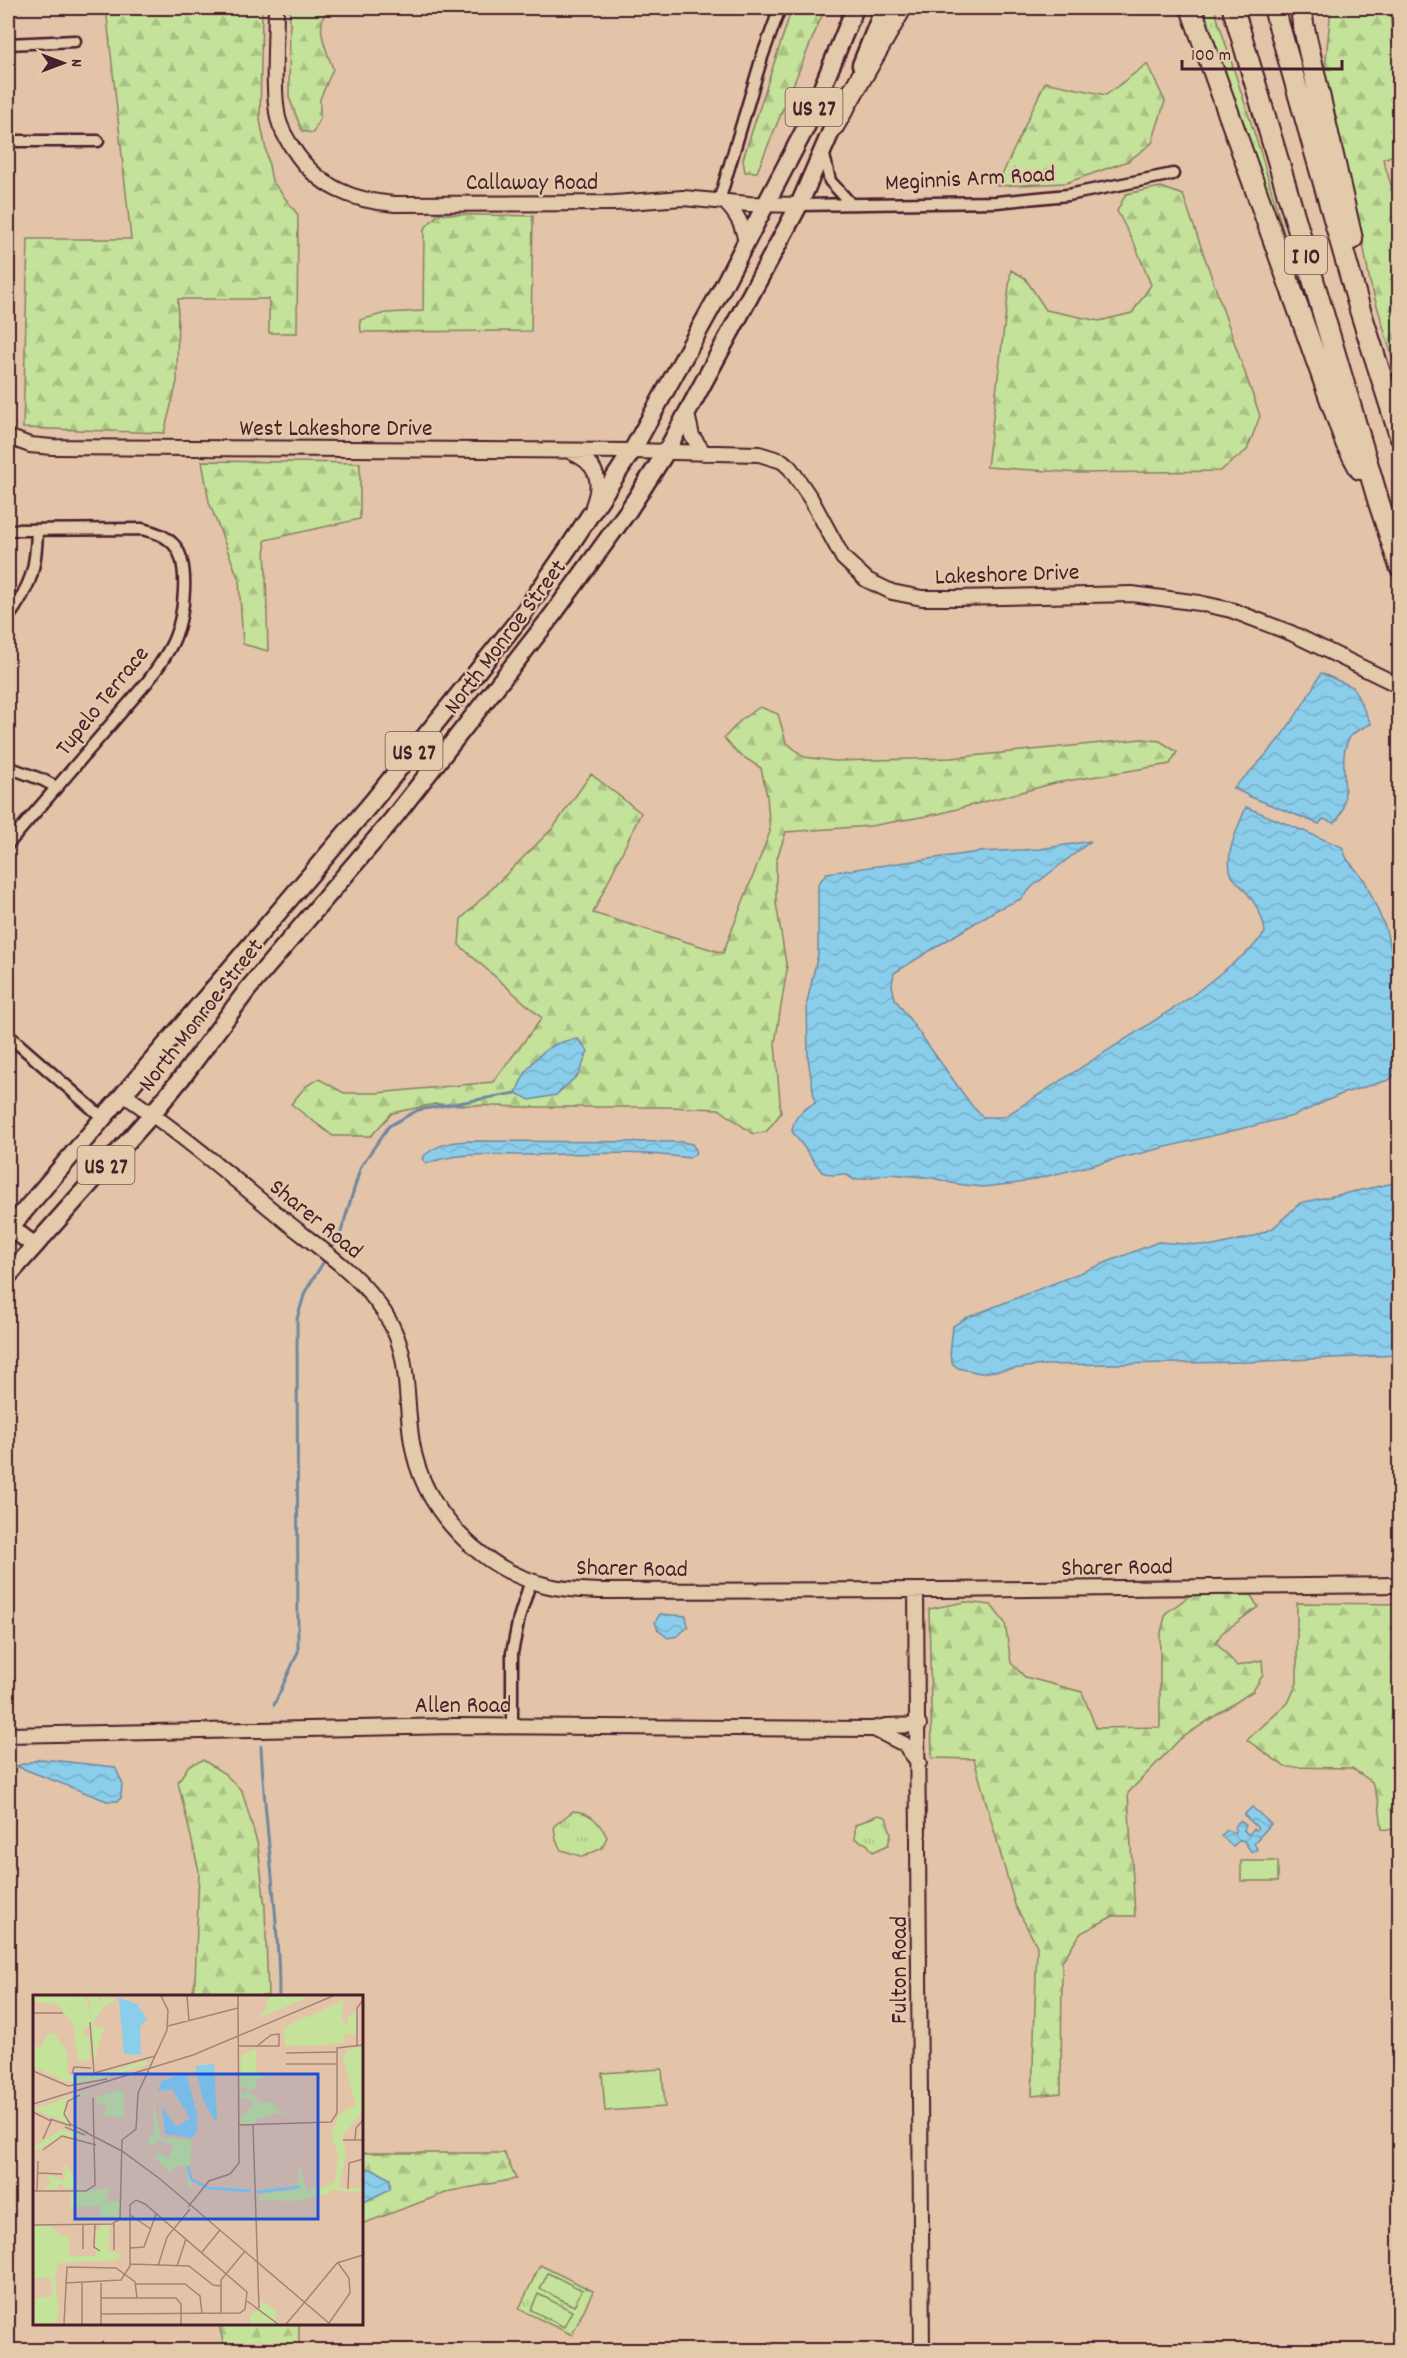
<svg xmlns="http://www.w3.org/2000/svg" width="1407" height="2358" font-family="Dekko,sans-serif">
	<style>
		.grass { fill: url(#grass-tufts); stroke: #878062; stroke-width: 1.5 }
		.forest { fill: url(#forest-firs); stroke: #878062; stroke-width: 1.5 }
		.pitch { fill: #c4e29a; stroke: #878062; stroke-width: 1.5 }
		.water { fill: url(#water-waves); stroke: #70889e; stroke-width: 1.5 }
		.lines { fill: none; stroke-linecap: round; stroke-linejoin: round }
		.stream { stroke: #70889e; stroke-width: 3 }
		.minor-casing { stroke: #4a1f2b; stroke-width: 15 }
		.tertiary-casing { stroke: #4a1f2b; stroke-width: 18 }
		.primary-casing { stroke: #4a1f2b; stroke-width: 21 }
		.motorway-casing { stroke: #4a1f2b; stroke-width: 24 }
		.minor { stroke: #e2caaa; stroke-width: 10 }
		.tertiary { stroke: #e2caaa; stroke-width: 14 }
		.primary { stroke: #e2caaa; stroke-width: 16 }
		.motorway { stroke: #e2caaa; stroke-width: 20 }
		.labels { text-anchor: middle; stroke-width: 4.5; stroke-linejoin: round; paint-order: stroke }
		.shield { fill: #e2caaa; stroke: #785251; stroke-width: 1.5 }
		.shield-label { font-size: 22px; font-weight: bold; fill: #4a1f2b }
		.street-label { font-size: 24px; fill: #4a1f2b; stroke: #e2caaa }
		.inset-river { fill: none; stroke: #8aceeb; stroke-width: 3 }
		.inset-road { fill: none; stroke: #a68277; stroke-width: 1.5 }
		.view { fill: #1d4ed8; fill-opacity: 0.15; stroke: #1d4ed8; stroke-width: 3 }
		.inset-edge { fill: none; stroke: #4a1f2b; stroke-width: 3 }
	</style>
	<defs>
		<pattern id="grass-tufts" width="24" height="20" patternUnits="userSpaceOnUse" patternTransform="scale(1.5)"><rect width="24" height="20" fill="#c4e29a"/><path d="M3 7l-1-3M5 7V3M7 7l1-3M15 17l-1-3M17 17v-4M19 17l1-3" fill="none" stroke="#aac185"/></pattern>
		<pattern id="forest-firs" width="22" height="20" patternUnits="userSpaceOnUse" patternTransform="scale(1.5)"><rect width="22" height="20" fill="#c4e29a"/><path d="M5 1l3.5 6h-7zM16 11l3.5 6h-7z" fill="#aac185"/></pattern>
		<pattern id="water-waves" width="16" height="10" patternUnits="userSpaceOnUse" patternTransform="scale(1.5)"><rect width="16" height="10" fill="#8aceeb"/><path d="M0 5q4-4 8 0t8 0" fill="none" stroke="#79b0ca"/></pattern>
	</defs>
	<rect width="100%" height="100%" fill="#e3c4a9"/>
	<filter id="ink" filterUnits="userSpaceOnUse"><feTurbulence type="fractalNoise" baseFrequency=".0167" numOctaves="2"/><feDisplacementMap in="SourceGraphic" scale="12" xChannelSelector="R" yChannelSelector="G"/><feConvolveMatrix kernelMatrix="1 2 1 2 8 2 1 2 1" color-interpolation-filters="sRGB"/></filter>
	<g filter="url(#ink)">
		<path class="grass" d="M1196 8H1214L1261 154 1303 300Z
			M573 1811C591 1812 599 1822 607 1837L602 1848 583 1857 561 1850 556 1840 554 1826Z
			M878 1815 886 1817 891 1834 888 1845 873 1852 867 1844 855 1839V1825Z
			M540 2265 593 2291 572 2335 519 2309Z"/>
		<path class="forest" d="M106 8H262L260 120 272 181 298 215 297 333H269V299H178L177 382 164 433 23 428 28 239H131Z
			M290 8H328C314 27 326 48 333 69L320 99V118L313 133 302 131 289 97Z
			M792 8H825L757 172H745L743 159Z
			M1331 8H1390L1399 116V153L1383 159 1399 211V380L1370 282 1362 238 1336 137 1324 80Z
			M1147 64 1165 101 1152 143 1128 161 1066 183 997 186 1045 82 1106 95Z
			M1161 187 1183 195 1260 416 1247 450 1220 471 1080 473 987 467 1011 270 1025 278 1046 310 1099 321 1132 313 1151 285 1135 245 1117 211 1126 194Z
			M438 214 533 216 531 331 361 332 360 320 386 313 423 311 424 229Z
			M202 461 360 463V519L265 540 268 651 243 644 239 580 209 502Z
			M760 707 778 714 786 742 804 757 834 761 951 758 1142 739 1160 741 1177 752 1170 764 1055 783 938 814 870 826 786 832 776 861V903L787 969 775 1043 781 1113 766 1132 753 1134 719 1109 668 1107H525L435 1104 392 1113 371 1136H333L291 1104 306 1086 319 1079 344 1093H377L493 1082 542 1018 459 945 461 919 553 828 591 774 641 813 593 913 723 953 770 832 767 796 761 768 737 753 724 738 742 719Z
			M1191 1595H1251L1258 1607 1222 1633 1216 1642 1237 1666 1262 1660 1263 1675 1253 1691 1180 1739 1128 1793 1135 1916H1113L1081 1933 1062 1961 1061 2093 1032 2096 1037 1946 1015 1905 974 1759 932 1758 929 1609 965 1602 991 1605 1005 1623 1011 1663 1025 1677 1082 1692 1096 1728 1160 1727V1636L1166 1613Z
			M1297 1603 1399 1604V1830L1382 1829 1379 1803 1372 1782 1352 1768 1285 1767 1247 1740 1288 1703 1297 1683Z
			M203 1760 225 1774 242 1791 258 1846 265 1907 268 1996H192L195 1981 199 1871 178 1782 189 1765Z
			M362 2153H504L516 2179 451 2191 362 2224Z
			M219 2324H299V2350H225Z"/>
		<path class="pitch" d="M1241 1861H1278V1881H1241Z
			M662 2069 665 2107 605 2111 602 2073Z
			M548 2273 582 2290 574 2306 540 2289Z
			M538 2294 572 2311 564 2327 531 2310Z"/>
		<path class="water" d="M1321 673 1353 687 1371 724C1364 727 1356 730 1351 736 1333 758 1357 803 1334 823L1323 819 1319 824 1251 797 1233 788C1272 753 1297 718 1321 673Z
			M1246 807 1342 847 1347 859 1365 881 1385 927 1399 979V1070L1389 1080 1344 1093 1293 1116 1019 1183 983 1187 956 1184 933 1178 891 1174 854 1180 845 1174 832 1175 822 1172 792 1131C794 1116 802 1110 815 1103L808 1058 807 1002 818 954V884L827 873 979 852 1040 849 1091 841 1033 886 1021 899 996 910 894 973 892 985 895 999 972 1106 983 1117H1004L1188 999 1251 949 1265 933C1264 916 1255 902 1243 888 1239 884 1233 879 1231 874 1224 853 1239 826 1246 807Z
			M578 1039 588 1051 579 1074 556 1095 530 1100 516 1093C527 1063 545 1041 578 1039Z
			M470 1141 682 1142 692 1144 696 1150 695 1154 689 1158C636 1150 581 1154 527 1155 494 1155 457 1151 426 1164L422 1158C435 1144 451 1142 470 1141Z
			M1399 1182V1355L1247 1362 1043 1365 980 1373 958 1368 953 1364 950 1355 953 1326 966 1318 1158 1242 1214 1246 1252 1237 1273 1228 1300 1203Z
			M660 1614 686 1616 688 1627 677 1636 668 1638 658 1630 655 1622Z
			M41 1759 115 1767 122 1782 121 1798 117 1801H107L16 1766Z
			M1252 1807 1271 1824 1254 1843 1257 1849 1252 1853 1244 1841 1240 1840 1233 1846 1221 1836 1227 1830 1235 1833V1825L1240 1821 1246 1825 1244 1830 1248 1835 1254 1829 1256 1830 1258 1828 1244 1815Z
			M362 2168 375 2170 390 2179V2189L362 2203Z"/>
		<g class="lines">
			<path class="stream" d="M331 1249 341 1232 361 1166 389 1126 418 1110 516 1093
				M274 1705 298 1652 297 1319 305 1292 326 1258
				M261 1746C265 1830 279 1912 279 1996"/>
			<g class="minor-casing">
				<path id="minor" d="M8 44 75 41
					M8 141H98
					M823 151 830 181 851 204
					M719 201 762 57 780 8
					M799 205 997 202 1068 195 1173 174
					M8 530 142 529C154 532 166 535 175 546 190 565 184 615 175 637 169 653 158 667 148 681L8 844
					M8 618C31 585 36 570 37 530
					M8 767 43 780 56 787
					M8 1035 103 1118
					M512 1726V1653L519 1618 531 1580"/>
			</g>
			<g class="tertiary-casing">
				<path id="tertiary" d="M276 8C276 39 272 89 278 118 281 130 287 140 294 150 318 187 353 201 395 204L614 203 683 198 749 204 799 205
					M725 202C737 214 743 225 746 243
					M687 414 692 436 704 453
					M8 437 30 445 52 447 632 451 759 454 782 461 790 468 811 499 843 558 867 580 892 592 922 598H956L1132 594 1199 603 1231 610 1291 633 1400 686
					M571 452C597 463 603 480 593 506
					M123 1094C181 1133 234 1179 288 1223 318 1247 353 1270 376 1301 414 1349 403 1388 412 1443 423 1511 482 1571 549 1586 566 1590 582 1590 599 1591L942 1590 1400 1585
					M916 1590 922 2350
					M874 1729 904 1744 919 1763
					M8 1735 455 1726 872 1729 886 1726 919 1725"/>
			</g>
			<g class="primary-casing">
				<path id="primary" d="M861 65 884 8
					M10 1227 35 1246
					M8 1230 373 801 520 618 569 547 632 451 719 294 806 127 855 8
					M8 1276 152 1114 184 1075 248 989 392 820 554 613 628 511 666 452 799 205 839 113"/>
			</g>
			<g class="motorway-casing">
				<path id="motorway" d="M1191 8 1346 443 1360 469
					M1233 8 1379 503 1400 567
					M1274 8 1360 310 1400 436
					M1301 8 1303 24 1352 239
					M834 125 901 8"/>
			</g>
			<use href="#minor" class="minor"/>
			<use href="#tertiary" class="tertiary"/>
			<use href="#primary" class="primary"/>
			<use href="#motorway" class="motorway"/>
		</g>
	</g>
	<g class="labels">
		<g class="shield">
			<rect x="785.5" y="88" width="57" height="38" rx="4.5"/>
			<rect x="1285" y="236" width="42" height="38" rx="4.5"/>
			<rect x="385.5" y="732" width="57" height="38" rx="4.5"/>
			<rect x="77.5" y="1146" width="57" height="38" rx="4.5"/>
		</g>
		<g class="shield-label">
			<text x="814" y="115">US 27</text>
			<text x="1306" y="263">I 10</text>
			<text x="414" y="759">US 27</text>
			<text x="106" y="1173">US 27</text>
		</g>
		<g class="street-label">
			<text transform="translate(970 177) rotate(-3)" y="8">Meginnis Arm Road</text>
			<text x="532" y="189">Callaway Road</text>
			<text x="336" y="435">West Lakeshore Drive</text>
			<text transform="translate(1007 573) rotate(-2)" y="8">Lakeshore Drive</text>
			<text transform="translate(504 636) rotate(-53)" y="8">North Monroe Street</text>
			<text transform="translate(101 700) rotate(-51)" y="8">Tupelo Terrace</text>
			<text transform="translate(200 1014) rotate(-52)" y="8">North Monroe Street</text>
			<text transform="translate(317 1218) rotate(39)" y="8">Sharer Road</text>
			<text transform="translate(1117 1566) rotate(-1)" y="8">Sharer Road</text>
			<text transform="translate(632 1567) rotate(1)" y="8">Sharer Road</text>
			<text x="463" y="1712">Allen Road</text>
			<text transform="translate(898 1970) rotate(-90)" y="8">Fulton Road</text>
		</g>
	</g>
	<g transform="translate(33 1995)">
		<rect width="330" height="330" fill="#e3c4a9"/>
		<path d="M271 22 311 28 312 48 254 51V31ZM73 91 32 107 36 129 0 114Z" fill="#c4e29a"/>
		<path d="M0 1H46L44 16 62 32 71 33 61 66 58 32H51V41H57V66L45 65 40 29 24 9 0 7ZM278 1 228 22 223 24 232 16 236 2ZM310 5 309 25 315 31V22L323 16V39H301L298 30H291L287 39 282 35 275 36 273 47 287 44 298 50 252 51 251 34ZM21 38 34 57 35 80 59 82 114 65V70L51 88 31 86 0 71V52H8L14 40ZM330 51V117L310 140 313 158 306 193H330V197L297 195 295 199 260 206 224 205 232 198 264 195 267 171 273 194 289 193 302 187 305 159 298 139 306 119 323 110 310 63 315 55ZM223 54V74L231 82 224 85 221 96 207 91 208 60ZM215 94 227 108 240 107 244 115 258 118H243L224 124 223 128 208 129V122L220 111V105L207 102V96L211 99ZM85 95 91 99 90 123 70 120 75 108 64 109 62 103ZM120 103 128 143 159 145 156 179 159 190 156 194 154 173 147 169 137 177 122 163 126 158 136 163 140 150 128 145 118 150 115 146 121 138ZM27 135H32L60 146 31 140 0 157V152ZM31 169 40 179 41 190 56 192 31 194 30 189H25L24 194 10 195 18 188 12 179 32 186ZM64 194H77L73 206 87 207 86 222 67 221V211L38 212V197ZM67 230H76V257H86V265L26 268 22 283 26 319 23 328 0 329V304L19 301 18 283H0V231H19L28 240 36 241V261H63L62 235H67ZM227 305 244 316 241 323 248 329H217V321L228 312Z" fill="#c4e29a"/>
		<path d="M46 1 53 3 58 22 56 1H65L67 7 69 1 85 5 71 11 59 30 44 16Z" fill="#c4e29a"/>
		<path d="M80 1 104 9 114 24 107 32 108 60 91 59 86 4ZM181 69 184 123 182 126 170 105 162 71ZM145 80 154 81 164 119V136L159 143 132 139 129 112 143 132 157 123 139 94 125 96 129 86Z" fill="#8aceeb"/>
		<path class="inset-river" d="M155 171 158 184 175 193 218 196M223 197 267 192"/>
		<path class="inset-road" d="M154 1 156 26M0 18H30M57 27 61 78 122 61M135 31 205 13M324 50V13L330 5M205 51H246V39L238 40 224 51M253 58 303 57M253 69H303M0 76 35 91 74 84M39 79 41 72 58 73M0 82V100M47 100 35 106 31 119 37 129 55 138M0 109 160 60 300 1M0 117 18 126 10 144M17 124 38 131M206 130 298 127 304 118V53L330 50M220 130 226 313M32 132 52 140M52 137 89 156 127 184 297 329M310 145H330M322 145 323 133 330 125M10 155 29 141 63 150M4 178 29 179M315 194 316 168 330 164M0 196H53L62 190 60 103M4 196 5 166M155 212 176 186 197 179 206 168 205 1M97 220 118 234M62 229 61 252 67 256M81 229V255M0 230 79 229 87 224 89 145 103 134 105 98 134 35 135 15 128 1M97 253 111 252 123 219M50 254V230M169 257 187 235M97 269 156 271 180 290 188 291M125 271 134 242 157 214M144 271 153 244M32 288 88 285 97 271V210L103 205 112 209 214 297 212 314 207 318 68 319M68 288V329M103 289H152L167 301 169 319M68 303H143L148 309V329M214 306 245 329M271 308 304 268 330 260M188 318V285L212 256M296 328 317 298 316 283 305 268M31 329 34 272 83 273 102 287 104 303M49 329V288M253 329 271 308"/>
		<path class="view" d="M42 79H285V224H42Z"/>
		<rect width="330" height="330" class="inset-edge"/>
	</g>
	<rect width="1407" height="2358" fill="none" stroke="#e2caaa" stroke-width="30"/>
	<rect x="15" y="15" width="1377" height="2328" fill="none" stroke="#4a1f2b" stroke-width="2" filter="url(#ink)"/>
	<g transform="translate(63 63) rotate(90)" stroke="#e2caaa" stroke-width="4.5" paint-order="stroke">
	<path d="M0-4.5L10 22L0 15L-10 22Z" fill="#4a1f2b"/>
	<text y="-9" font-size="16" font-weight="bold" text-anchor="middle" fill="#4a1f2b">N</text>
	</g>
	<path d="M1182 60v9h160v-9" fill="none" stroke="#4a1f2b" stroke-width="3"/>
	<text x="1191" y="60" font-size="18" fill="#4a1f2b" stroke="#e2caaa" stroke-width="4.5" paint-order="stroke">100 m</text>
</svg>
